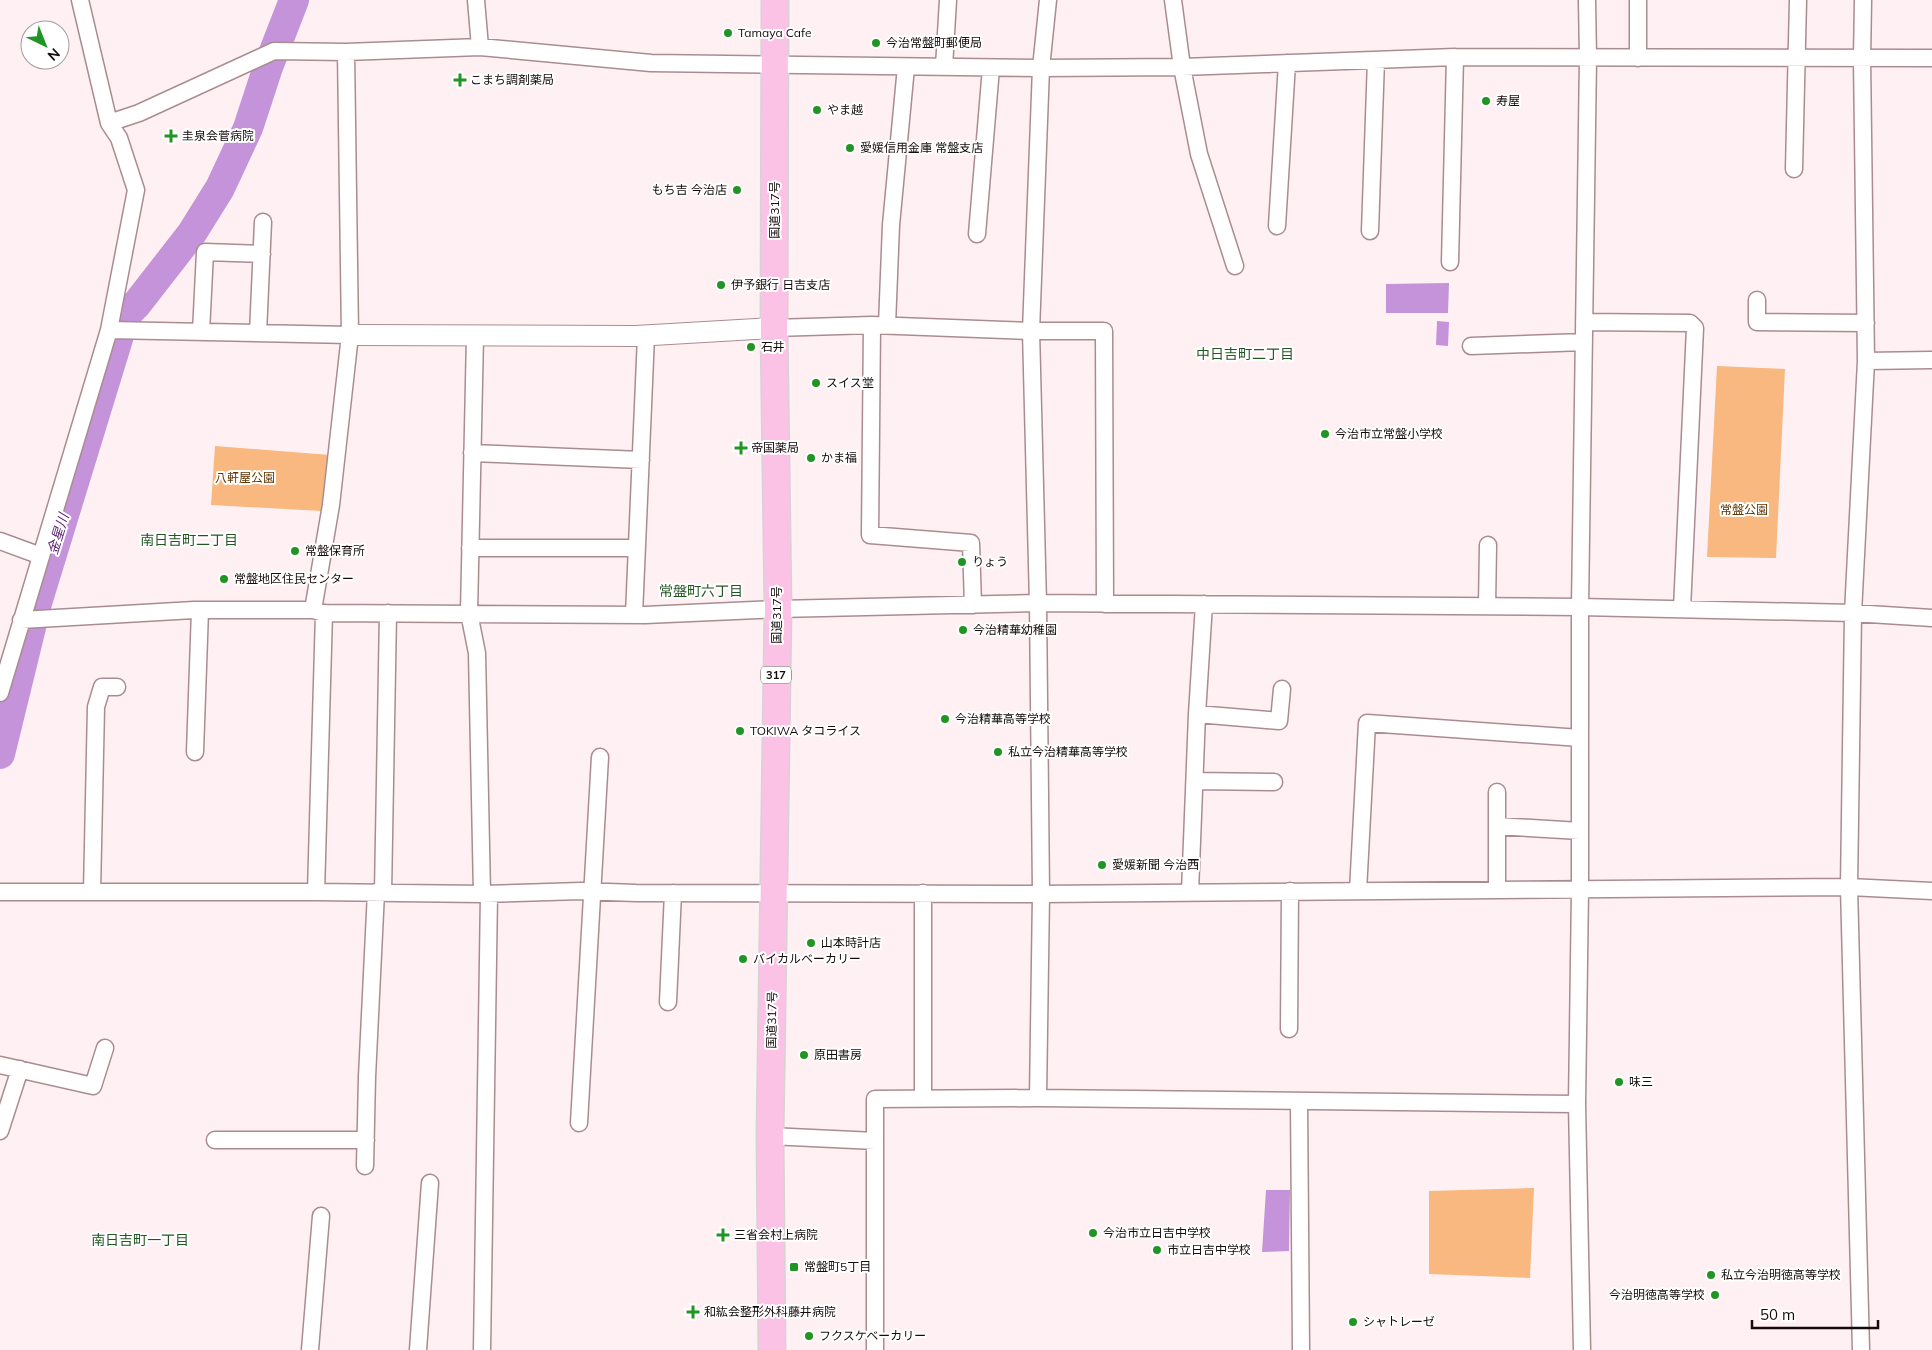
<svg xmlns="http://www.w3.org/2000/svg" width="1932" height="1350" font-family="Mulish,'Noto Sans JP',sans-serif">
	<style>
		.green { fill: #f8b87f }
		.water { fill: #c493d9 }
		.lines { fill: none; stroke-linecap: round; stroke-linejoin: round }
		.river { stroke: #c493d9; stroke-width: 30 }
		.minor-casing { stroke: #aa8c90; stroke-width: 19 }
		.tertiary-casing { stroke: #aa8c90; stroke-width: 22 }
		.trunk-casing { stroke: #d5d3d3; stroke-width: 29 }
		.minor { stroke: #fff; stroke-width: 16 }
		.tertiary { stroke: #fff; stroke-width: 20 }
		.trunk { stroke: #fcc2e6; stroke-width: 26 }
		.poi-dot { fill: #209524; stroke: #fff; stroke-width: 2 }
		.labels { text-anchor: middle; stroke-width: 4; stroke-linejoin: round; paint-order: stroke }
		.shield { fill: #fff; stroke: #5b5455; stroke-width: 1 }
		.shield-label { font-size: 11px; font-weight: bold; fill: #150b0c }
		.poi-label { font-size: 12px; fill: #150b0c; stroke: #fff; text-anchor: start }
		.street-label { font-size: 12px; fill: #150b0c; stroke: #fff }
		.park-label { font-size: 12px; fill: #603501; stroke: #fff }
		.neighbourhood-label { font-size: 14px; fill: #235722; stroke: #fff }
		.water-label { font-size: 14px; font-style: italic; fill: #5f2375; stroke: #fff }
	</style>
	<rect width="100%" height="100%" fill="#fff1f3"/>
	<path class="green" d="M1717 366 1785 369 1776 558 1707 557Z
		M215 446 330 455 322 511 211 505Z
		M1534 1188 1530 1278 1429 1274V1191Z"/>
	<path class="water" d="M1449 283 1448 313H1386V284Z
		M1437 321 1449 322 1448 346 1436 345Z
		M1266 1190H1290L1289 1251 1262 1252Z"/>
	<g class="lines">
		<path class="river" d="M0 754 37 603 125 316 136 305 192 233 220 188 248 128 268 67 294 0"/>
		<g class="minor-casing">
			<path id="minor" d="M476 0 480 47
				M1173 0 1182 67 1199 154 1235 266
				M1638 0V58
				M944 67 948 0
				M109 123 139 113 274 51 346 52 480 47 651 63 1041 68 1182 67 1455 57 1932 58
				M1794 169 1798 0
				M1277 226 1287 63
				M1370 231 1376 60
				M977 234 991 68
				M1450 262 1455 57
				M1757 300V322L1866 323
				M1584 322 1690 323 1695 328 1682 609
				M872 325 870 535 971 543 973 605
				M887 325 891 225 906 67
				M774 328 872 325 1031 331H1104L1105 604
				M109 330 350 335
				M201 332 205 252 262 254
				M258 333 263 222
				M475 336 469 613 477 653 482 894
				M1471 346 1584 342
				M1866 361 1932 360
				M472 453 641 460
				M0 541 41 556
				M470 548H637
				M1487 606 1488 545
				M313 610 331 505 350 335 346 52
				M634 615 646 336
				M21 620 194 610H313L324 613 645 615 778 609 1038 603 1580 607 1853 613 1932 618
				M0 693 109 330 136 190 119 138 109 123 80 0
				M1197 714 1279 721 1282 689
				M195 752 200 610
				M1195 781 1274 782
				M1497 826 1580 831
				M1497 890V792
				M1358 891 1367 723 1580 738
				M0 892H316L482 894 581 891 636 893 1041 894 1849 887 1932 891
				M92 892 96 707 102 687H117
				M316 892 324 613
				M1190 892 1197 714 1204 604
				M383 893 388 613
				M668 1002 673 893
				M1289 1029 1290 891
				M0 1065 93 1086 105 1048
				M923 1098V893
				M1038 1098 1041 894 1038 603 1031 331 1041 68 1048 0
				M1299 1101 1301 1350
				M579 1123 600 757
				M0 1131 20 1069
				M770 1136 875 1141
				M215 1140H366
				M365 1166 367 1077 376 892
				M310 1350 321 1216
				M418 1350 430 1183
				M482 1350 489 894
				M875 1350V1099L1038 1098 1577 1104
				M1582 1350 1577 1104 1580 890V607L1588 58 1587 0
				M1861 1350 1849 887 1853 613 1866 361 1862 59 1863 0"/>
		</g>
		<g class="tertiary-casing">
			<path id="tertiary" d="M350 335 636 336 774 328"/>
		</g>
		<g class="trunk-casing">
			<path id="trunk" d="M772 1350 770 1136 778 609 774 328 775 0"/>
		</g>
		<use href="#minor" class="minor"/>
		<use href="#tertiary" class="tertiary"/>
		<use href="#trunk" class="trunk"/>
	</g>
	<g class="poi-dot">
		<circle cx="728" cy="33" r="5"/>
		<circle cx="876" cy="43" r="5"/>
		<path d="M457.5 72.5h5v5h5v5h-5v5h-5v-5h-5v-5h5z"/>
		<circle cx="1486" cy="101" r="5"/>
		<circle cx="817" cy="110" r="5"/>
		<path d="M168.5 128.5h5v5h5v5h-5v5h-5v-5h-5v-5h5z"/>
		<circle cx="850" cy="148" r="5"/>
		<circle cx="737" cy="190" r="5"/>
		<circle cx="721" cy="285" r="5"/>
		<circle cx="751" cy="347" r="5"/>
		<circle cx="816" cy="383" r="5"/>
		<circle cx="1325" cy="434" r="5"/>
		<path d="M738.5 440.5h5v5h5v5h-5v5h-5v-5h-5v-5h5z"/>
		<circle cx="811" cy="458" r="5"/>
		<circle cx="295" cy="551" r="5"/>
		<circle cx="962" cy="562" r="5"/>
		<circle cx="224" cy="579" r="5"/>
		<circle cx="963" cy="630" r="5"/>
		<circle cx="945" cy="719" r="5"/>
		<circle cx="740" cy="731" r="5"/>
		<circle cx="998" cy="752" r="5"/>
		<circle cx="1102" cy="865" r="5"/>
		<circle cx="811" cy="943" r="5"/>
		<circle cx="743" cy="959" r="5"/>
		<circle cx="804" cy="1055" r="5"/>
		<circle cx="1619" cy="1082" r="5"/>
		<circle cx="1093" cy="1233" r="5"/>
		<path d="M720.5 1227.5h5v5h5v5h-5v5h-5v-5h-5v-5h5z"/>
		<circle cx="1157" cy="1250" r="5"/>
		<rect x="789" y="1262" width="10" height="10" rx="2.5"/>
		<circle cx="1711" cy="1275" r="5"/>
		<circle cx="1715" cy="1295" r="5"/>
		<path d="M690.5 1304.5h5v5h5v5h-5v5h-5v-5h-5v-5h5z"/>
		<circle cx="1353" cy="1322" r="5"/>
		<circle cx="809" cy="1336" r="5"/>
	</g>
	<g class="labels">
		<rect class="shield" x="761" y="666.5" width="30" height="17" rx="4"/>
		<g class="shield-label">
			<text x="776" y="679">317</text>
		</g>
		<g class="poi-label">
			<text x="738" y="37">Tamaya Cafe</text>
			<text x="886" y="47">今治常盤町郵便局</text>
			<text x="470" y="84">こまち調剤薬局</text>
			<text x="1496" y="105">寿屋</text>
			<text x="827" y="114">やま越</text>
			<text x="182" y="140">圭泉会菅病院</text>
			<text x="860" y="152">愛媛信用金庫 常盤支店</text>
			<text x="727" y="194" text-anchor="end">もち吉 今治店</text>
			<text x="731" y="289">伊予銀行 日吉支店</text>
			<text x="761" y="351">石井</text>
			<text x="826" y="387">スイス堂</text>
			<text x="1335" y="438">今治市立常盤小学校</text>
			<text x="751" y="452">帝国薬局</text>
			<text x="821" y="462">かま福</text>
			<text x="305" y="555">常盤保育所</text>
			<text x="972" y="566">りょう</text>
			<text x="234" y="583">常盤地区住民センター</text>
			<text x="973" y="634">今治精華幼稚園</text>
			<text x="955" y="723">今治精華高等学校</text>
			<text x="750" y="735">TOKIWA タコライス</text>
			<text x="1008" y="756">私立今治精華高等学校</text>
			<text x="1112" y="869">愛媛新聞 今治西</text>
			<text x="821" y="947">山本時計店</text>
			<text x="753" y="963">バイカルベーカリー</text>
			<text x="814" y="1059">原田書房</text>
			<text x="1629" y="1086">味三</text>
			<text x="1103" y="1237">今治市立日吉中学校</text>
			<text x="734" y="1239">三省会村上病院</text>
			<text x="1167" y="1254">市立日吉中学校</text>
			<text x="804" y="1271">常盤町5丁目</text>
			<text x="1721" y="1279">私立今治明徳高等学校</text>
			<text x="1705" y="1299" text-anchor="end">今治明徳高等学校</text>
			<text x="704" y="1316">和紘会整形外科藤井病院</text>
			<text x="1363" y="1326">シャトレーゼ</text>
			<text x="819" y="1340">フクスケベーカリー</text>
		</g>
		<g class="street-label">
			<text transform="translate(775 210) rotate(-90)" y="4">国道317号</text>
			<text transform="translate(777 615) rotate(-90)" y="4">国道317号</text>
			<text transform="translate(772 1020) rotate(-89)" y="4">国道317号</text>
		</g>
		<g class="park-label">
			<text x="245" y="482">八軒屋公園</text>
			<text x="1744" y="514">常盤公園</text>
		</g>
		<g class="neighbourhood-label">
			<text x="1245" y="359">中日吉町二丁目</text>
			<text x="189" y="545">南日吉町二丁目</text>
			<text x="701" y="596">常盤町六丁目</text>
			<text x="140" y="1245">南日吉町一丁目</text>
		</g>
		<g class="water-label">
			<text transform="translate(58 534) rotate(-73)" y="5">金星川</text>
		</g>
	</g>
	<g transform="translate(45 45) rotate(137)"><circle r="24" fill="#ffffff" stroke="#a19d9e"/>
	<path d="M0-4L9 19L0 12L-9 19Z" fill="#209524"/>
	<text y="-8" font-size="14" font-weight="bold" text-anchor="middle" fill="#150b0c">N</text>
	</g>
	<path d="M1752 1320v8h126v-8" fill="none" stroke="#150b0c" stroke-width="2.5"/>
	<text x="1760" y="1320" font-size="15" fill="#150b0c" stroke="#ffffff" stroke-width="4" paint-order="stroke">50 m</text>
</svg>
